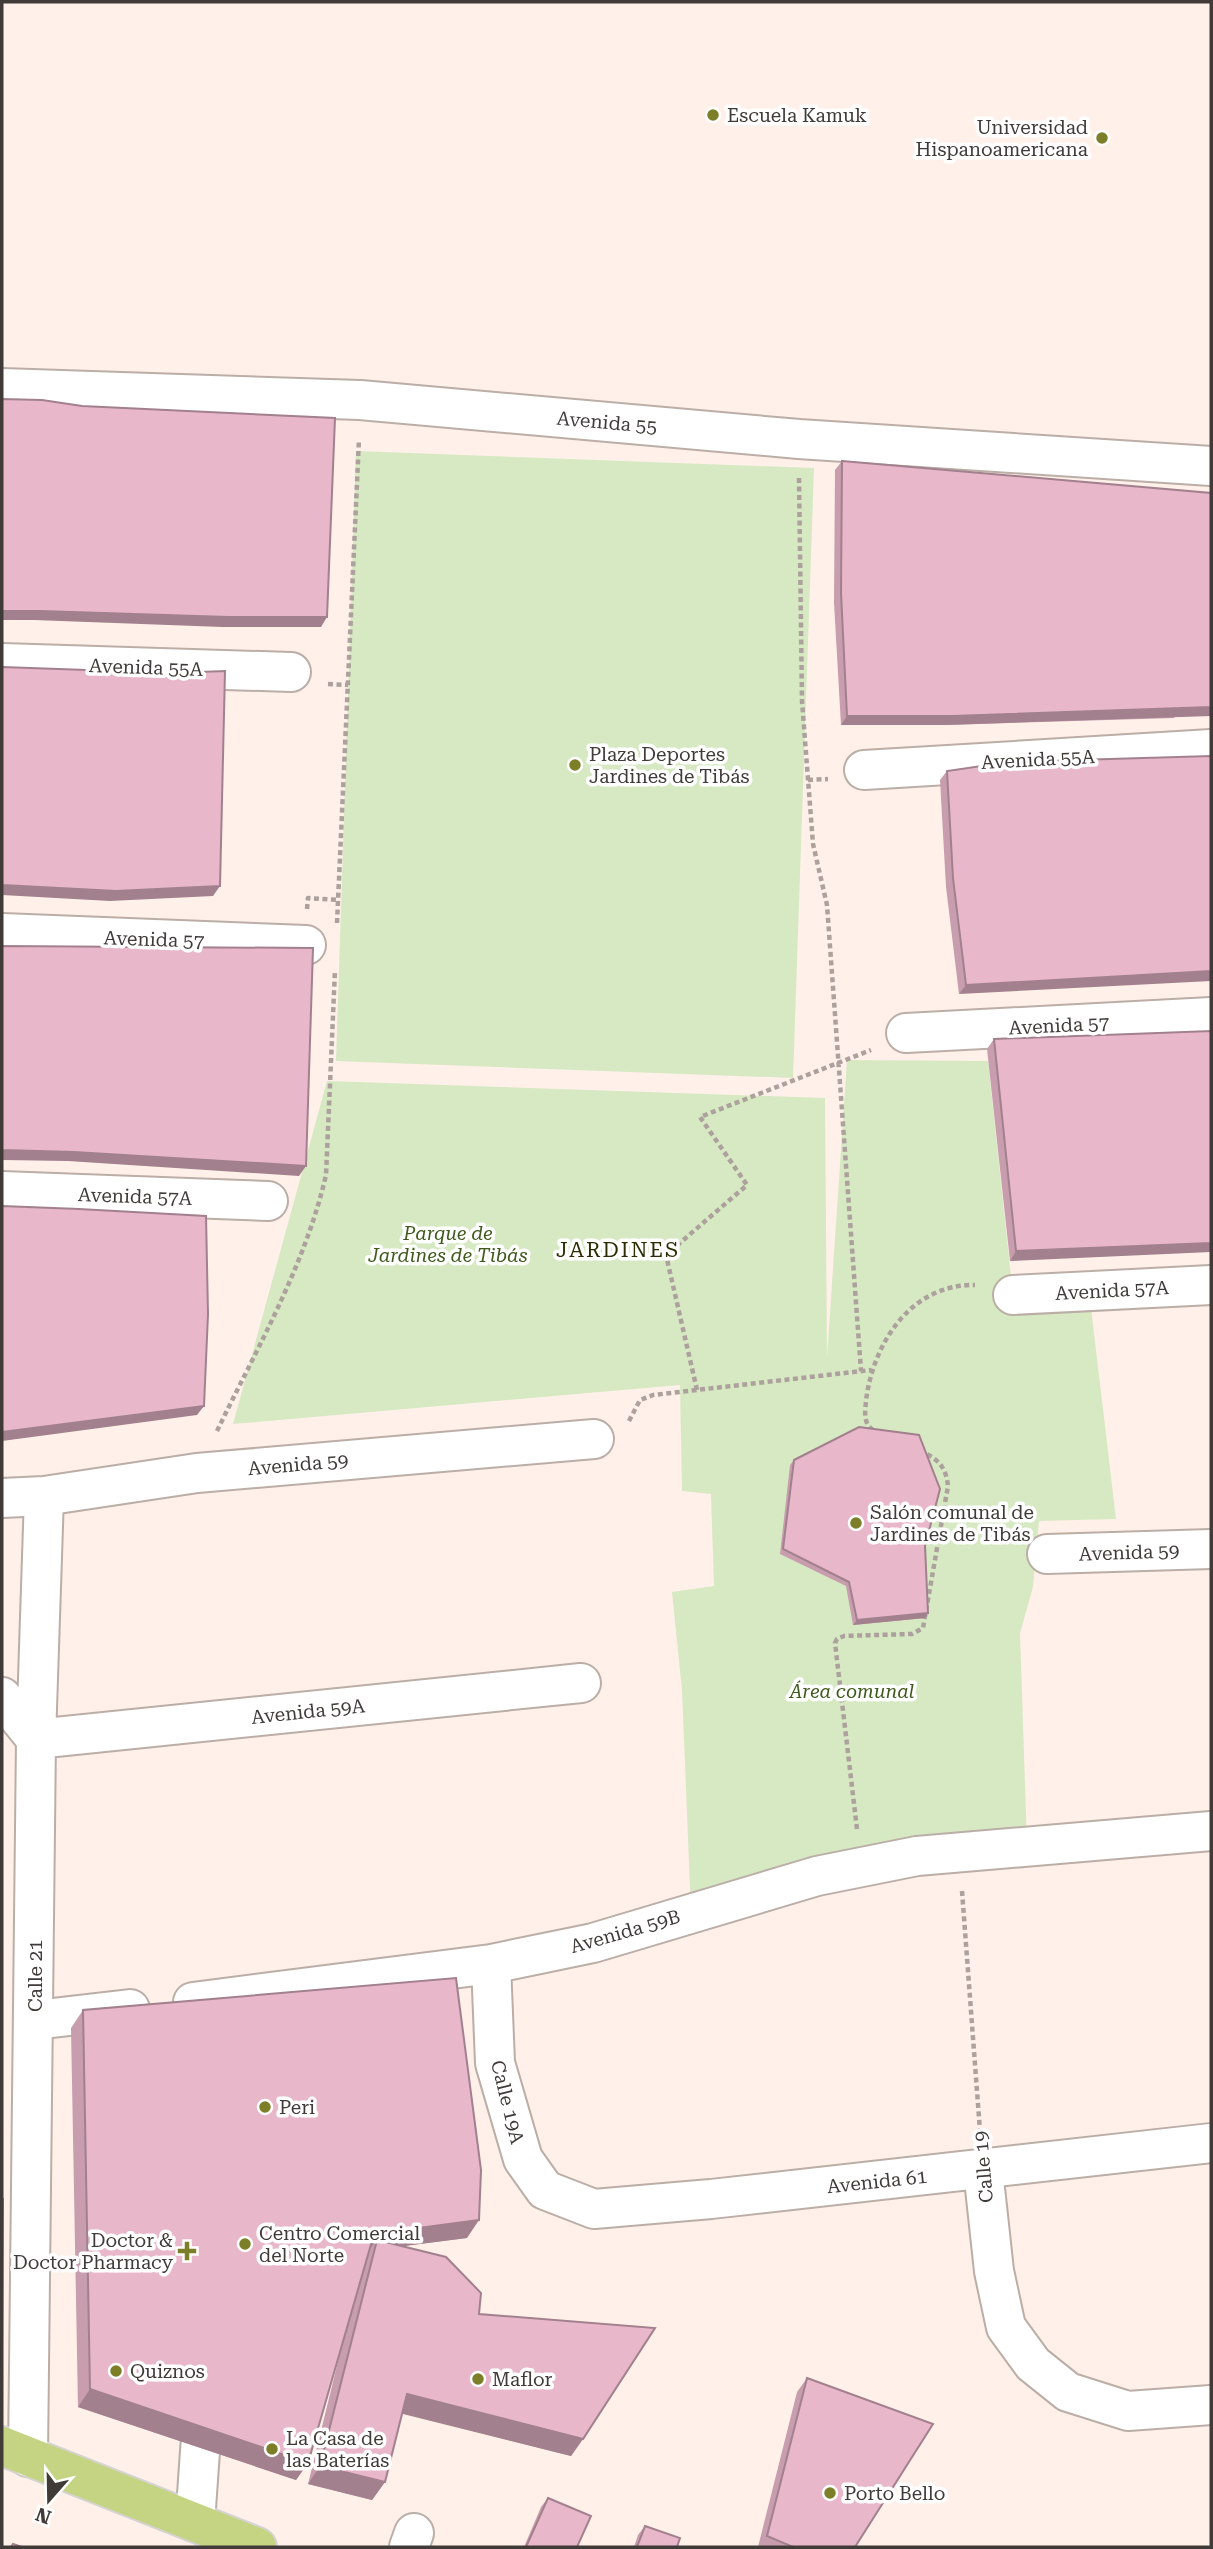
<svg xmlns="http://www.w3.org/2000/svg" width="1213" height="2549" font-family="'Roboto Serif',serif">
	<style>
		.green { fill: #d6e9c3 }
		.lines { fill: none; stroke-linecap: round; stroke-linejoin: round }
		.minor-casing { stroke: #bbaea7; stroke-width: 42 }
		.major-casing { stroke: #d5d4d3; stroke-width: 42 }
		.path { stroke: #aca19c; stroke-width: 4.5; stroke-dasharray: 5 3.5; stroke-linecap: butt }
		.minor { stroke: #fff; stroke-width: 38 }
		.major { stroke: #c5d482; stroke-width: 38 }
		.wall { fill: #c89dae }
		.shaded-wall { fill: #a2808d }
		.building { fill: #e8b7ca; stroke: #a2808d; stroke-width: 2 }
		.poi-dot { fill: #7d7f28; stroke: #fff; stroke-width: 2.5 }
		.labels { text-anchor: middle; stroke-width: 7; stroke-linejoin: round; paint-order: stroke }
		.poi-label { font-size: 19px; fill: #403b38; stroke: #fff; text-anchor: start }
		.street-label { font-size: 19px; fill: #403b38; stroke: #fff }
		.park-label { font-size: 19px; font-style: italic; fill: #40591c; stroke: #fff }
		.neighbourhood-label { font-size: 21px; letter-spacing: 2px; fill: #2c2d03; stroke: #fff }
	</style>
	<rect width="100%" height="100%" fill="#fff0e9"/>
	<path class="green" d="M356 451 814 468 793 1078 336 1061Z
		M847 1060 988 1061 1013 1295 1089 1291 1116 1519 1039 1521 1033 1587 1020 1633 1027 1846 691 1912 682 1690 672 1592 714 1586 711 1494 682 1491 680 1385 233 1424 327 1081 825 1098 827 1358Z"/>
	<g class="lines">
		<g class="minor-casing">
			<path id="minor" d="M2 388 360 400 799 439 1211 466
				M2 663 291 672
				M864 770 1211 749
				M2 933 306 945
				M906 1033 1211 1017
				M2 1191 268 1201
				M1013 1295 1211 1285
				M2 1498 44 1496 197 1473 594 1439
				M1047 1554 1211 1549
				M2 1697 36 1739 581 1683
				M491 1964 495 2063 523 2159 545 2190 594 2209 711 2199 1211 2143
				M193 2002 491 1964 593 1943 817 1876 917 1856 1211 1831
				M35 2020 130 2009
				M983 2170 994 2271 1006 2327 1033 2364 1068 2392 1128 2411 1211 2405
				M28 2457 36 1739 44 1496
				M195 2522 204 2395
				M409 2547 414 2533"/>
		</g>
		<g class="major-casing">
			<path id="major" d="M2 2446 257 2547"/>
		</g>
		<path class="path" d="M799 478 802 701 813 844 827 905 861 1371
			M328 684 348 685
			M808 780 828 779
			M307 909 308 898 338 900
			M337 923 359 439
			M697 1390 666 1255 747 1185 700 1117 871 1050
			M629 1421 640 1400 653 1395 871 1370
			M873 1430C863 1423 865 1412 866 1401 873 1343 911 1284 975 1285
			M217 1431C257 1348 305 1266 326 1175L335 970
			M857 1829 835 1643 837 1639 844 1636 912 1634 923 1628 948 1486C946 1468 939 1459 922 1452
			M962 1891 980 2131"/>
		<use href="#minor" class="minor"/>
		<use href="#major" class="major"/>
	</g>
	<path class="wall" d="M842 461 1175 718 946 725H841L834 603 835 470Z
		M1211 756 959 994 946 887 940 780 947 771Z
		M1211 1031 1010 1261 987 1049 994 1039Z
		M794 1460 925 1546 928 1613 925 1618 853 1625 846 1586 780 1554 790 1465Z
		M83 2010 467 2238 402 2246 479 2314 583 2439 571 2456 402 2413 385 2482 372 2500 308 2484 344 2337 308 2463 296 2480 78 2407 71 2028Z
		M807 2378 855 2547H758L797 2392Z
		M548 2498 577 2547H524L541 2507Z
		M645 2526 677 2547H634L638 2535Z"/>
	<path class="shaded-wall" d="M2 611H40L327 617 321 627H222L34 620H2Z
		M1211 707V716L946 725H841L847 716Z
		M2 885 220 886 213 896 110 901 2 895Z
		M1211 971V981L959 994 966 985Z
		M2 1150 74 1152 306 1166 299 1176 68 1161 2 1160Z
		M1211 1243V1252L1010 1261 1016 1251Z
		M204 1406 197 1415 2 1441V1432Z
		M928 1613 925 1618 853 1625 857 1620Z
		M479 2220 467 2238 374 2250 377 2240 369 2250 374 2234Z
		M90 2389 308 2463 296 2480 78 2407Z
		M407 2394 583 2439 571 2456 395 2412Z
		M320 2466 385 2482 372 2500 308 2484Z"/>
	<path class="building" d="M2 399 42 400 82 406 335 418 327 617H228L40 611H2Z
		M842 461 1211 493V707L953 716H847L841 593Z
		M2 667 172 673 225 671 220 886 116 891 2 885Z
		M1211 756V971L966 985 953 878 947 771 1009 762Z
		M2 946 313 948 306 1166 74 1152 2 1150Z
		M1211 1031V1243L1016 1251 994 1039Z
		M2 1206 79 1209 206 1216 208 1314 204 1406 2 1432Z
		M859 1427 919 1435 940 1489 925 1546 928 1613 857 1620 849 1582 783 1549 794 1460Z
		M456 1978 481 2170 479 2220 374 2234 308 2463 90 2389 83 2010Z
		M2 2199H3L2 2349Z
		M377 2240 446 2257 481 2293 479 2314 655 2328 583 2439 407 2394 385 2482 320 2466Z
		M807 2378 933 2424 855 2547H793L767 2536Z
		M548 2498 591 2516 577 2547H526Z
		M645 2526 680 2538 677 2547H637Z
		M13 2544 22 2547H11Z"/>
	<g class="poi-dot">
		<circle cx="713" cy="115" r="7"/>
		<circle cx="1102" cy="138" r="7"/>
		<circle cx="575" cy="765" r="7"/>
		<circle cx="856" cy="1523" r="7"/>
		<circle cx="265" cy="2107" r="7"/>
		<circle cx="245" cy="2244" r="7"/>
		<path d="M183.5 2240.5h7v7h7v7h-7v7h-7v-7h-7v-7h7z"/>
		<circle cx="116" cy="2371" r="7"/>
		<circle cx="478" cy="2379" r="7"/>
		<circle cx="272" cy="2449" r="7"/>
		<circle cx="830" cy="2493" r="7"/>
	</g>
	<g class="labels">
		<g class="poi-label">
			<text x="727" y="122">Escuela Kamuk</text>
			<text x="1088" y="134" text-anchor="end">Universidad<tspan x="1088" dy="22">Hispanoamericana</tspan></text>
			<text x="589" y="761">Plaza Deportes<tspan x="589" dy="22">Jardines de Tibás</tspan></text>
			<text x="870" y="1519">Salón comunal de<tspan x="870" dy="22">Jardines de Tibás</tspan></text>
			<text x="279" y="2114">Peri</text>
			<text x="259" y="2240">Centro Comercial<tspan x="259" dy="22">del Norte</tspan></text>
			<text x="173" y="2247" text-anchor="end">Doctor &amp;<tspan x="173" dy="22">Doctor Pharmacy</tspan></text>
			<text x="130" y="2378">Quiznos</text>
			<text x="492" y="2386">Maflor</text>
			<text x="286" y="2445">La Casa de<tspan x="286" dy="22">las Baterías</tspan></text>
			<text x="844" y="2500">Porto Bello</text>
		</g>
		<g class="street-label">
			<text transform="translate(607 422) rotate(5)" y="7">Avenida 55</text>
			<text transform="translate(146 667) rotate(2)" y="7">Avenida 55A</text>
			<text transform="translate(1038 759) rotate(-3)" y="7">Avenida 55A</text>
			<text transform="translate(154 939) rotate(2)" y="7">Avenida 57</text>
			<text transform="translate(1059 1025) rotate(-3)" y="7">Avenida 57</text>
			<text transform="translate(135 1196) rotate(2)" y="7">Avenida 57A</text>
			<text transform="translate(1112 1290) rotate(-3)" y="7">Avenida 57A</text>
			<text transform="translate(298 1464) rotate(-5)" y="7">Avenida 59</text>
			<text transform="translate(1129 1552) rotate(-2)" y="7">Avenida 59</text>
			<text transform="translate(308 1711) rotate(-6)" y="7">Avenida 59A</text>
			<text transform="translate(625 1931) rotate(-16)" y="7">Avenida 59B</text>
			<text transform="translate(35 1976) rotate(-90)" y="7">Calle 21</text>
			<text transform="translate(508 2102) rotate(76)" y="7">Calle 19A</text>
			<text transform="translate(983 2167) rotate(-95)" y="7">Calle 19</text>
			<text transform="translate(877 2181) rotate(-6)" y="7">Avenida 61</text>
		</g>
		<g class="park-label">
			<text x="448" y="1240">Parque de<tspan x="448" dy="22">Jardines de Tibás</tspan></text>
			<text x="852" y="1698">Área comunal</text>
		</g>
		<g class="neighbourhood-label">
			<text x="618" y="1257">JARDINES</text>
		</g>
	</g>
	<rect width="1213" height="2549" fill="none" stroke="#403b38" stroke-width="7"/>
	<g transform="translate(49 2500) rotate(200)" stroke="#ffffff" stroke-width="5" paint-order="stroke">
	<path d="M0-5L12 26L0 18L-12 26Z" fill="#403b38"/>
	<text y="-10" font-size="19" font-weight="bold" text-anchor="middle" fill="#403b38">N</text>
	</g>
</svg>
